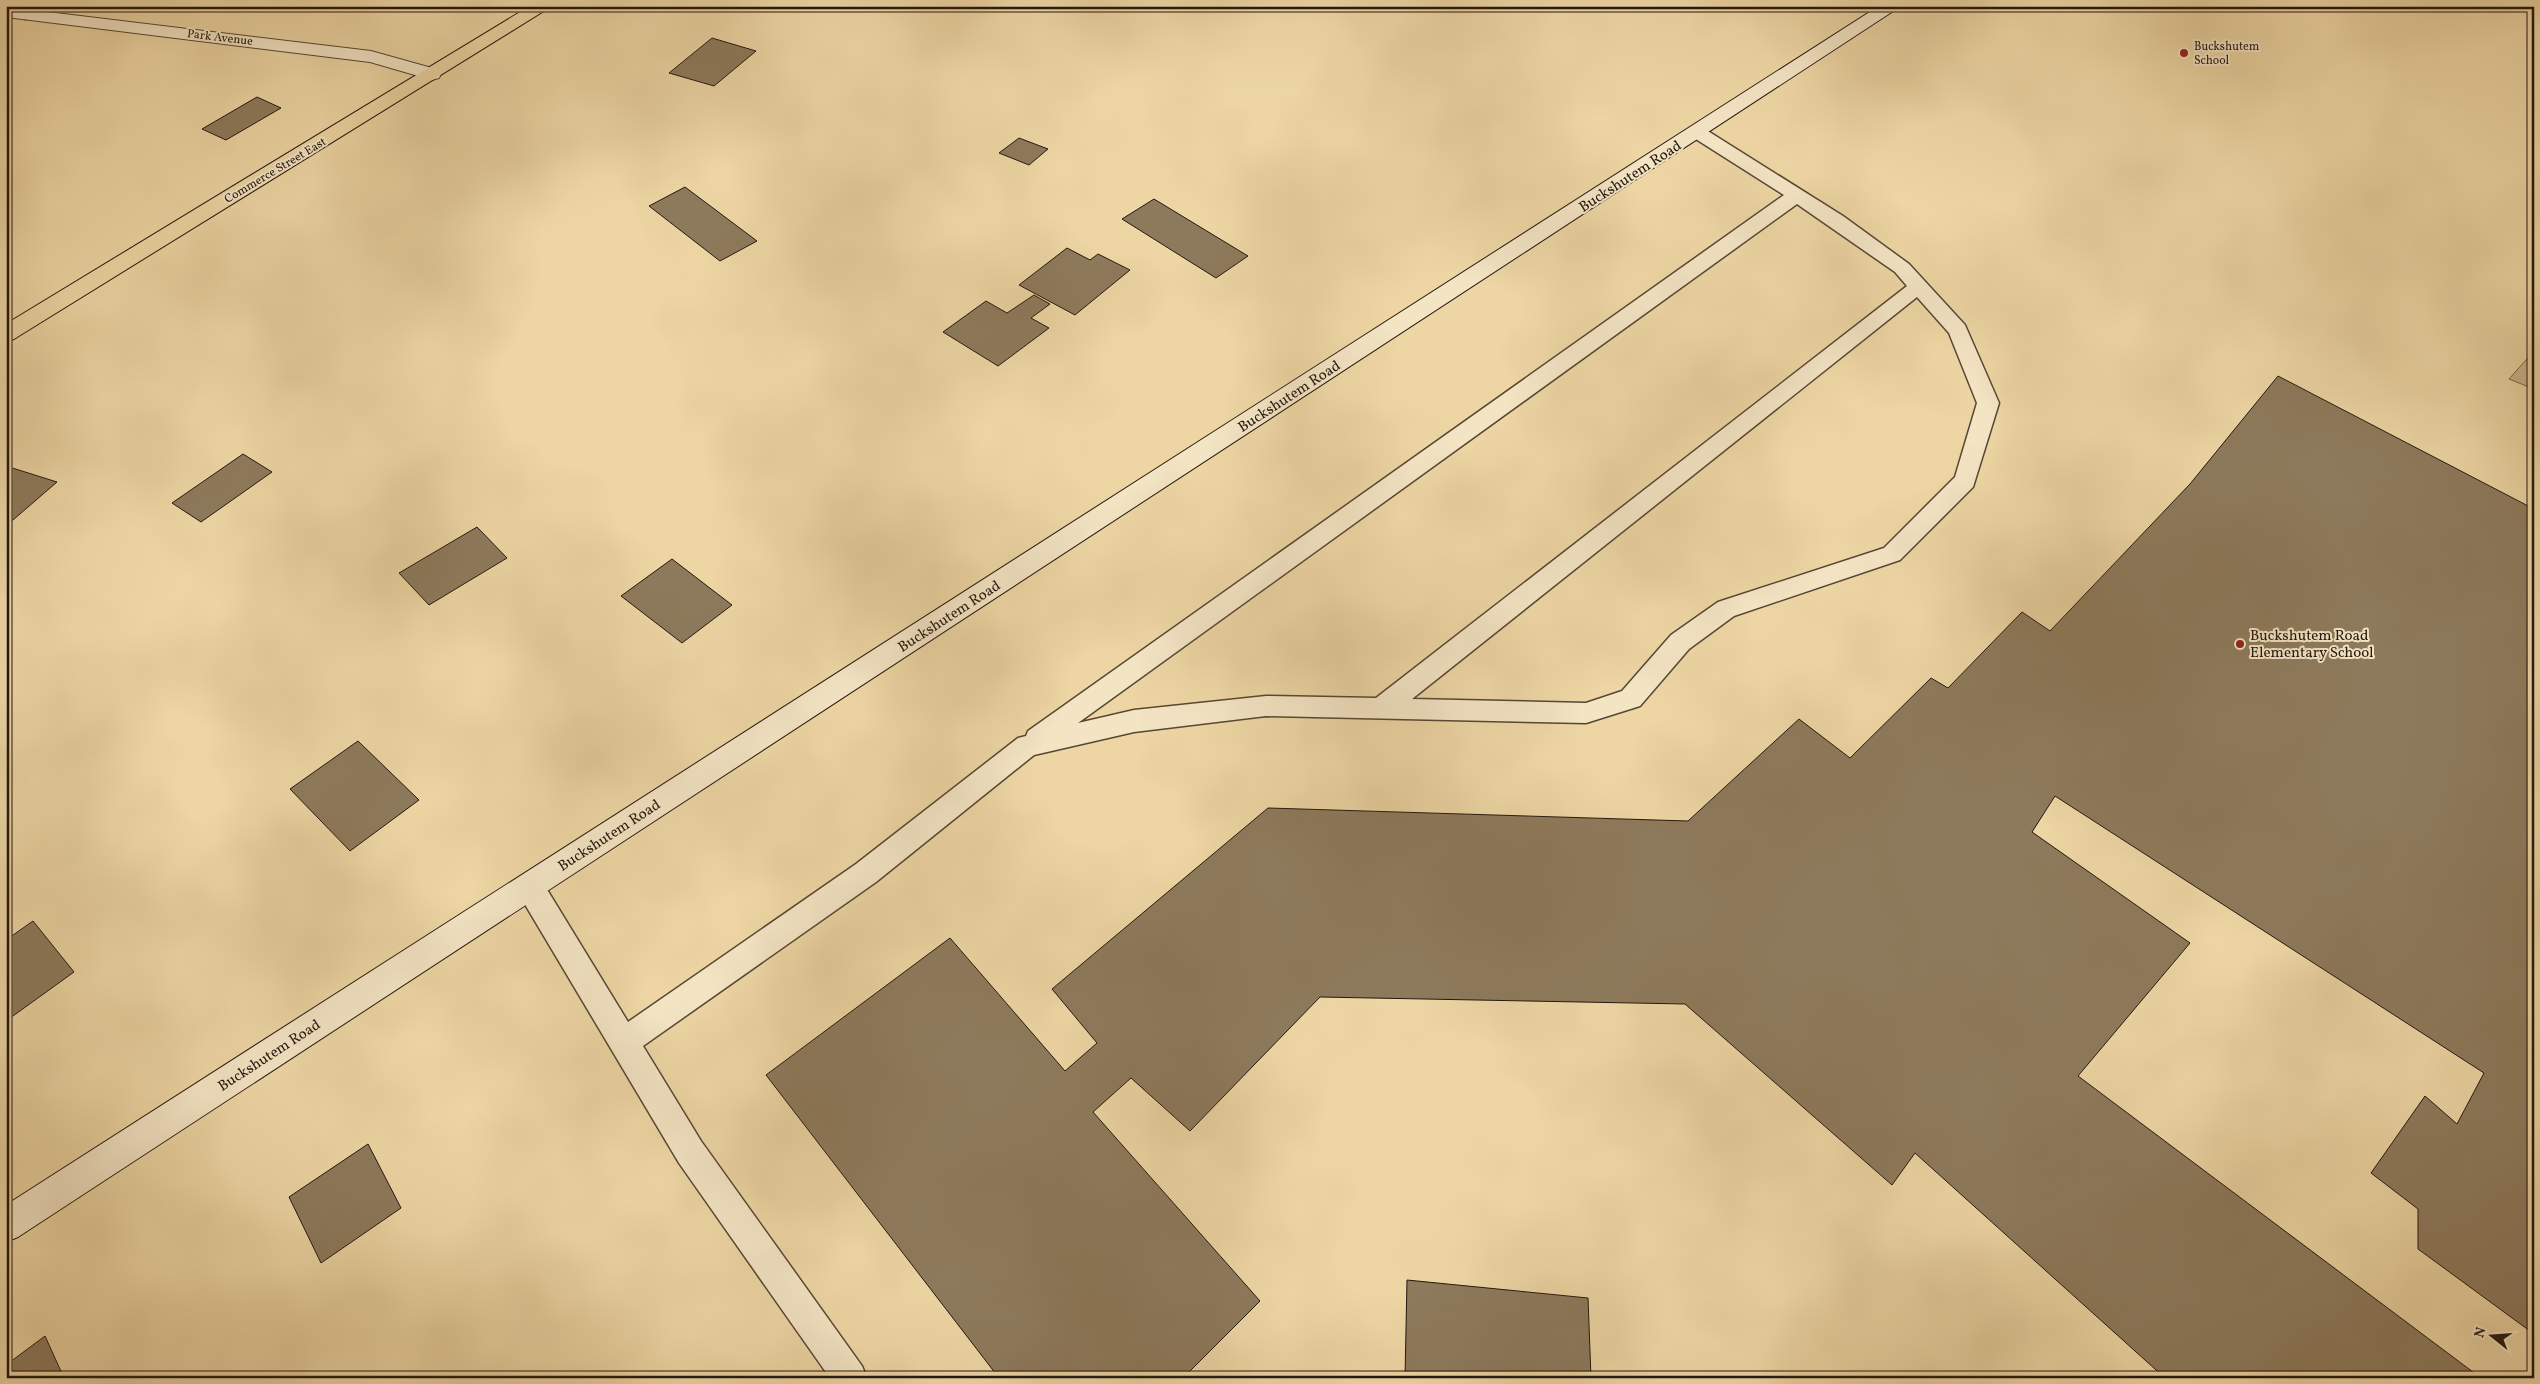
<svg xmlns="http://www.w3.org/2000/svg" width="2540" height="1384" font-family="Vollkorn,serif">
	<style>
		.green { fill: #cbb68a; stroke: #78664c }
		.building { fill: #8d7a5c; stroke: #24170e }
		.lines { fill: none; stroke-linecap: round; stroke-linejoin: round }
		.service-casing { stroke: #564734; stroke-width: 3 }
		.minor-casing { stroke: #564734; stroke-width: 2 }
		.secondary-casing { stroke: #24170e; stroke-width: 2 }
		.trunk-casing { stroke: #24170e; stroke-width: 2 }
		.service { fill: #f3e4c4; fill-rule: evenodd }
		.minor { fill: #f3e4c4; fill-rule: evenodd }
		.secondary { fill: #f3e4c4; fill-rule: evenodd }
		.trunk { fill: #edd6a4; fill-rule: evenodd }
		.poi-dot { fill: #8f2418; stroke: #f3e4c4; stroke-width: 2 }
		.labels { text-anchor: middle; stroke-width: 4; stroke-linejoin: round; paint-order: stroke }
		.far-street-label { font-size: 12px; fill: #24170e; stroke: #f3e4c4 }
		.far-poi-label { font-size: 12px; fill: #24170e; stroke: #f3e4c4; text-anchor: start }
		.street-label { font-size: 15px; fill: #24170e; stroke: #f3e4c4 }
		.poi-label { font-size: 15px; fill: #24170e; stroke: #f3e4c4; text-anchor: start }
	</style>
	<rect width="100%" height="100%" fill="#edd6a4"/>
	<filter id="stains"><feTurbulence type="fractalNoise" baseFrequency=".004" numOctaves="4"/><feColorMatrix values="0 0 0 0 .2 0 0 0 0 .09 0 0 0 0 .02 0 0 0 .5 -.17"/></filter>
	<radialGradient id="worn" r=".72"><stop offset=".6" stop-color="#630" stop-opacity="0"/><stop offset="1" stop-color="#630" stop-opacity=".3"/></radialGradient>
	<path class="green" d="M2534 351V389L2509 379Z"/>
	<path class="building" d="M712 38 756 51 714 86 669 73Z
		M257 97 281 108 226 140 202 129Z
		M1019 138 1048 149 1029 165 999 153Z
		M685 187 757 241 720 261 649 206Z
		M1154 199 1248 256 1216 278 1122 219Z
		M1067 248 1090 260 1098 254 1130 270 1075 315 1019 285Z
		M1034 295 1050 304 1031 318 1049 328 998 366 943 332 986 301 1007 313Z
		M2278 376 2534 509V1334L2418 1249V1209L2371 1173 2425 1096 2457 1124 2484 1073 2055 796 2032 832 2190 943 2078 1076 2481 1378H2165L1915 1153 1892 1185 1685 1004 1320 997 1190 1131 1131 1078 1093 1112 1260 1301 1183 1378H999L766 1075 950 938 1065 1071 1097 1043 1052 989 1268 808 1688 821 1799 719 1850 758 1931 678 1948 688 2022 612 2050 631 2190 484Z
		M243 454 272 472 201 522 172 503Z
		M6 466 57 482 6 526Z
		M477 527 507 558 429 605 399 573Z
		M672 559 732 605 682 643 621 596Z
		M358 741 419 800 350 851 290 789Z
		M33 921 74 972 6 1021V940Z
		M368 1144 401 1208 321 1263 289 1197Z
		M1407 1280 1588 1298 1591 1378H1405Z
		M45 1336 64 1378H6V1365Z"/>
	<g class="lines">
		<g class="service-casing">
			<path id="service" d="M23 6H40L31 18 25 19 17 14Z
				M1697 127 1703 128 1843 216 1909 264 1965 325 1999 403 1973 487 1900 560 1734 616 1689 649 1640 706 1586 723 1266 716 1134 732 1034 755 876 882 643 1046 701 1141 862 1366 867 1378H830L679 1163 520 896 516 887 520 878 530 875 540 878 628 1022 856 864 1018 738 1026 736 1028 731 1784 195 1691 136 1688 132 1691 128ZM1797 204 1895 272 1907 286 1376 698 1266 696 1134 710 1078 723ZM1917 297 1949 333 1977 403 1955 477 1884 548 1718 602 1671 635 1622 691 1586 703 1412 699Z"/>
		</g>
		<g class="minor-casing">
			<path id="minor" d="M6 7 371 51 439 70 441 74 439 78 432 80 370 62 6 17Z"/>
		</g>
		<g class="secondary-casing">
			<path id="secondary" d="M1879 6H1901L18 1237 6 1242V1205Z"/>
		</g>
		<g class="trunk-casing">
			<path id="trunk" d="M530 6H552L14 339 6 342V324Z"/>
		</g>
		<use href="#service" class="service"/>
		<use href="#minor" class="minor"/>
		<use href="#secondary" class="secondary"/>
		<use href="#trunk" class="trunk"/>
	</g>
	<g class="poi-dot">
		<circle cx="2184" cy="53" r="5"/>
		<circle cx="2240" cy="644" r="5"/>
	</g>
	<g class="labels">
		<g class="far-street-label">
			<text transform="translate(220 37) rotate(7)" y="4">Park Avenue</text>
			<text transform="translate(275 170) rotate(-31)" y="4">Commerce Street East</text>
		</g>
		<g class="far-poi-label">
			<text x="2194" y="50">Buckshutem<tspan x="2194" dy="14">School</tspan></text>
		</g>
		<g class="street-label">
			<text transform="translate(1630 176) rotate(-33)" y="5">Buckshutem Road</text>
			<text transform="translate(1289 396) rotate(-33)" y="5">Buckshutem Road</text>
			<text transform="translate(949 616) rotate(-33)" y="5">Buckshutem Road</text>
			<text transform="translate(609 835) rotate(-33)" y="5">Buckshutem Road</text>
			<text transform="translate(269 1055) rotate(-33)" y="5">Buckshutem Road</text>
		</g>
		<g class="poi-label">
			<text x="2250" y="640">Buckshutem Road<tspan x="2250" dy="17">Elementary School</tspan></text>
		</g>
	</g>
	<rect width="2540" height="1384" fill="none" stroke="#edd6a4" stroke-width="25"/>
	<rect x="8" y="8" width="2525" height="1369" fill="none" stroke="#24170e" stroke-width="2.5"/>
	<rect x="12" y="12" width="2515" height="1359" fill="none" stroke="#24170e"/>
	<g transform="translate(2492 1336) rotate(287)" stroke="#f3e4c4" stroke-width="4" paint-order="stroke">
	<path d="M0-4L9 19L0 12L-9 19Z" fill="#24170e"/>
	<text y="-8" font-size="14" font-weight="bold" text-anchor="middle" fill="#24170e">N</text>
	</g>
	<rect width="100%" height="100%" filter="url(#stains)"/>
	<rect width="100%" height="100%" fill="url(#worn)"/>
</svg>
